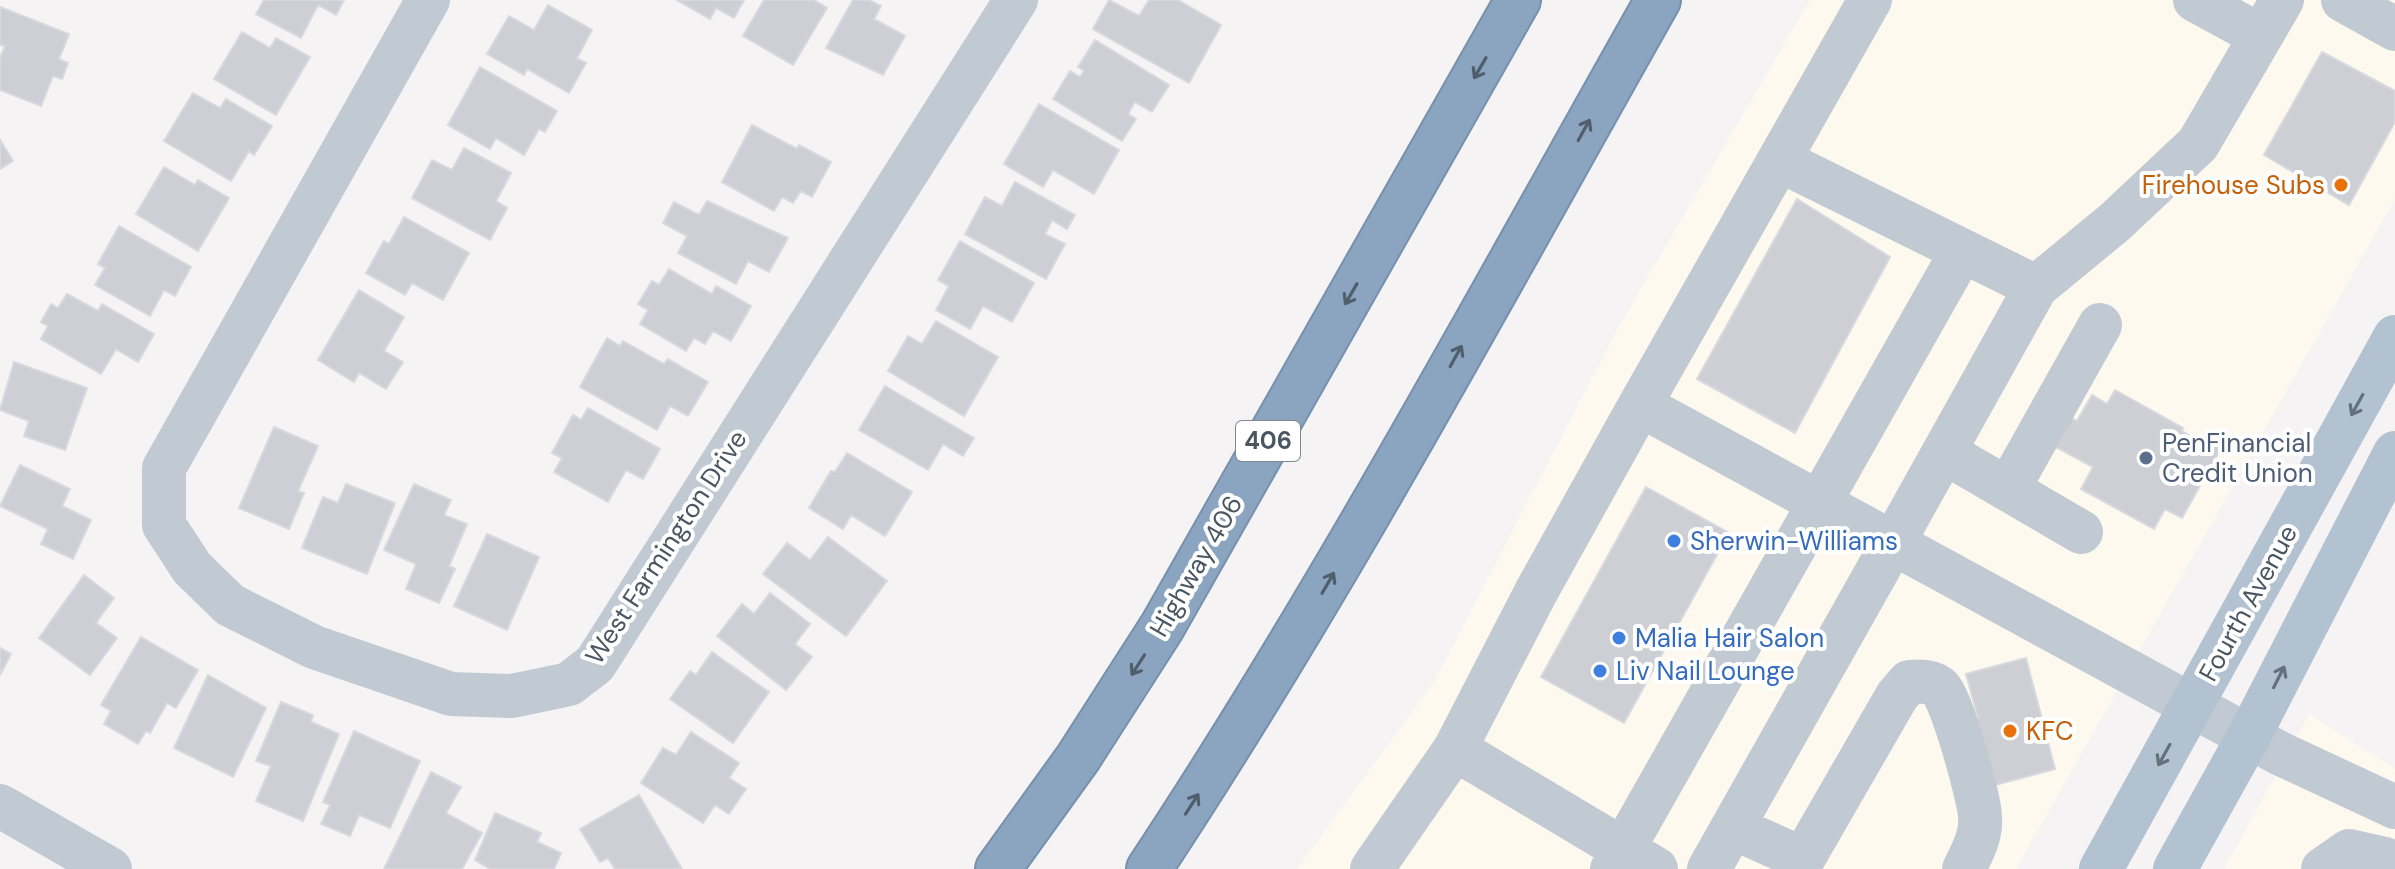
<svg xmlns="http://www.w3.org/2000/svg" width="2395" height="869" font-family="'DM Sans',sans-serif">
	<style>
		.commercial { fill: #fdf9ef }
		.building { fill: #cdcfd5; stroke: #d7d9de; stroke-width: 2 }
		.lines { fill: none; stroke-linecap: round; stroke-linejoin: round }
		.highway-casing { stroke: #7690ad; stroke-width: 48 }
		.minor { stroke: #c1cad2; stroke-width: 44 }
		.major { stroke: #b3c2d1; stroke-width: 44 }
		.highway { stroke: #8ba5c1; stroke-width: 44 }
		.oneway { stroke: #505e6b }
		.oneway2 { stroke: #64717d }
		.food-dot { fill: #e8710a; stroke: #fff; stroke-width: 3 }
		.service-dot { fill: #5c6f8a; stroke: #fff; stroke-width: 3 }
		.shop-dot { fill: #3f7fe0; stroke: #fff; stroke-width: 3 }
		.labels { text-anchor: middle; stroke-width: 8; stroke-linejoin: round; paint-order: stroke }
		.shield { fill: #fff; stroke: #808990; stroke-width: 2 }
		.shield-label { font-size: 24px; font-weight: bold; fill: #4a5661 }
		.food-label { font-size: 26px; fill: #c56008; stroke: #fff; text-anchor: end }
		.service-label { font-size: 26px; fill: #4e5e75; stroke: #fff; text-anchor: start }
		.shop-label { font-size: 26px; fill: #366cbe; stroke: #fff; text-anchor: start }
		.street-label { font-size: 26px; fill: #4a5661; stroke: #fff }
	</style>
	<rect width="100%" height="100%" fill="#f5f3f3"/>
	<path class="commercial" d="M1810 0H2395V199L2016 869H1297L1434 682 1619 326Z
		M2309 714 2395 769V869H2224Z"/>
	<path class="building" d="M264 0H344L336 15 318 5 301 38 256 14Z
		M677 0H744L734 18 716 8 710 19Z
		M764 0H814L827 8 793 65 743 36Z
		M853 0H869L881 6 874 19 905 36 883 75 826 48Z
		M1109 0 1139 16 1149 0H1178L1221 25 1189 83 1093 29Z
		M548 5 592 30 577 58 586 63 569 93 527 69 524 75 487 54 509 16 534 30Z
		M0 7 69 34 59 59 68 63 62 79 53 76 41 106 0 90V58L5 46 0 45Z
		M242 32 270 48 276 38 310 57 276 115 214 79Z
		M1095 40 1169 85 1152 112 1135 102 1128 114 1136 119 1122 141 1053 99 1070 71 1080 77 1084 71 1078 67Z
		M2322 52 2395 91V122L2349 205 2264 155Z
		M480 67 557 111 545 132 539 129 524 155 496 138 490 149 448 125Z
		M193 93 220 108 226 99 272 126 254 155 249 151 231 181 164 141Z
		M1039 104 1119 150 1094 194 1053 170 1043 187 1004 164Z
		M752 125 797 149 799 145 831 162 812 197 801 191 793 203 782 197 774 211 722 182Z
		M0 140 13 161 0 169Z
		M464 148 511 173 496 201 507 208 490 240 412 198 432 160 452 170Z
		M164 167 195 185 198 180 229 198 198 251 136 214Z
		M1015 182 1075 215 1067 229 1052 220 1045 234 1065 244 1046 279 965 234 985 197 1002 206Z
		M1797 199 1890 257 1795 433 1697 379Z
		M707 201 788 238 769 272 748 261 736 284 678 253 687 236 663 223 674 202 699 215Z
		M404 217 469 253 443 300 412 283 405 295 366 273 384 241 389 244Z
		M119 226 191 267 175 296 164 290 150 316 95 285 105 268 98 264Z
		M960 241 1034 283 1012 322 983 306 970 329 936 310 949 286 938 280Z
		M669 269 712 294 716 286 751 306 731 341 713 331 705 344 694 338 686 351 640 324 648 310 638 304 652 281 659 285Z
		M359 290 404 317 384 351 403 362 386 389 359 373 354 382 318 360Z
		M67 294 98 311 102 304 154 334 138 362 116 349 101 374 41 339 48 326 41 322 51 304 58 308Z
		M936 321 998 357 964 416 888 371 908 336 922 344Z
		M607 338 620 346 623 341 664 364 668 359 708 382 688 416 670 406 657 430 580 387Z
		M14 362 87 388 65 450 24 436 29 421 0 410Z
		M885 386 974 438 963 456 943 444 928 470 859 430Z
		M2115 390 2183 428 2182 431 2194 438 2196 435 2221 448 2182 518 2165 509 2154 529 2081 489 2093 467 2054 446 2070 417 2077 421 2092 395 2107 404Z
		M588 408 660 449 643 479 626 470 608 502 554 472 562 458 552 453 573 415 581 420Z
		M274 427 318 446 298 491 304 493 289 529 239 508Z
		M847 453 912 492 885 536 851 515 843 529 809 508 831 471 835 472Z
		M20 465 70 489 62 506 91 520 73 559 41 544 48 529 0 506Z
		M346 484 395 503 367 574 302 548 323 497 338 503Z
		M414 484 451 500 444 515 467 524 449 566 455 569 439 603 406 589 416 564 384 550Z
		M1646 487 1729 533 1624 723 1541 677Z
		M487 534 539 557 507 630 454 606Z
		M828 537 887 581 846 636 763 574 787 543 810 560Z
		M84 575 114 598 96 623 117 638 90 675 39 638Z
		M770 593 810 624 795 644 812 657 786 690 717 636 742 604 754 614Z
		M141 637 198 670 176 708 167 703 150 733 146 731 138 744 104 724 111 711 101 705Z
		M0 648 11 654 0 675Z
		M712 652 769 692 733 743 670 699 690 671 696 675Z
		M2026 658 2055 769 1995 785 1972 719 1978 718 1966 674Z
		M208 675 266 708 233 777 174 748Z
		M281 702 313 715 311 722 339 734 303 821 256 801 271 766 256 761Z
		M354 731 420 761 390 828 359 815 350 836 321 824 330 805 323 802Z
		M691 732 739 763 729 778 746 789 729 814 715 805 703 823 641 783 663 748 676 755Z
		M431 772 461 787 446 813 482 833 462 869H384Z
		M639 795 682 869H615L608 858 600 862 580 829Z
		M495 813 541 833 537 842 561 853 554 869H490L475 860Z"/>
	<g class="lines">
		<g class="highway-casing">
			<path id="highway" d="M998 869 1078 758 1162 627 1518 0
				M1149 869C1334 589 1493 292 1658 0"/>
		</g>
		<path class="minor" d="M428 0 164 468V525L192 568 230 605 314 647 451 694 512 696 541 690 569 684 595 664 1016 0
			M2195 0 2261 36
			M2343 0 2395 29
			M1779 160 2036 287
			M1640 405 1870 0
			M1944 452 2081 532
			M2008 489 2100 325
			M1455 749 1656 869
			M0 806 110 869
			M1734 828 1803 859 1897 696 1909 682C1918 681 1931 681 1939 687 1951 695 1979 798 1980 816 1982 835 1972 853 1964 869
			M1372 869 1455 749 1536 592 1640 405 1893 543 2036 287 2115 222 2198 144 2282 0
			M1612 869 1962 251
			M1709 869 1893 543 2279 753 2395 807
			M2323 869 2349 851 2385 859"/>
		<path class="major" d="M2101 869 2395 337
			M2175 869 2249 736 2395 453"/>
		<use href="#highway" class="highway"/>
	</g>
	<defs><path id="oneway-shaft" d="M-6 0H5M1.5-3L5.5 0L1.5 3" fill="none" stroke-width="1.6" stroke-linecap="round" stroke-linejoin="round" transform="scale(2)"/></defs>
	<g class="oneway">
		<use href="#oneway-shaft" transform="translate(1480 68) rotate(120)"/>
		<use href="#oneway-shaft" transform="translate(1584 130) rotate(-61)"/>
		<use href="#oneway-shaft" transform="translate(1351 294) rotate(120)"/>
		<use href="#oneway-shaft" transform="translate(1456 356) rotate(-61)"/>
		<use href="#oneway-shaft" transform="translate(1328 583) rotate(-60)"/>
		<use href="#oneway-shaft" transform="translate(1138 665) rotate(123)"/>
		<use href="#oneway-shaft" transform="translate(1192 804) rotate(-57)"/>
	</g>
	<g class="oneway2">
		<use href="#oneway-shaft" transform="translate(2357 405) rotate(119)"/>
		<use href="#oneway-shaft" transform="translate(2279 677) rotate(-63)"/>
		<use href="#oneway-shaft" transform="translate(2164 755) rotate(119)"/>
	</g>
	<g class="food-dot">
		<circle cx="2341" cy="185" r="8"/>
		<circle cx="2010" cy="731" r="8"/>
	</g>
	<circle class="service-dot" cx="2146" cy="458" r="8"/>
	<g class="shop-dot">
		<circle cx="1674" cy="541" r="8"/>
		<circle cx="1619" cy="638" r="8"/>
		<circle cx="1600" cy="671" r="8"/>
	</g>
	<g class="labels">
		<rect class="shield" x="1236" y="421" width="64" height="40" rx="6"/>
		<g class="shield-label">
			<text x="1268" y="449">406</text>
		</g>
		<g class="food-label">
			<text x="2325" y="194">Firehouse Subs</text>
			<text x="2026" y="740" text-anchor="start">KFC</text>
		</g>
		<g class="service-label">
			<text x="2162" y="452">PenFinancial<tspan x="2162" dy="30">Credit Union</tspan></text>
		</g>
		<g class="shop-label">
			<text x="1690" y="550">Sherwin-Williams</text>
			<text x="1635" y="647">Malia Hair Salon</text>
			<text x="1616" y="680">Liv Nail Lounge</text>
		</g>
		<g class="street-label">
			<text transform="translate(666 547) rotate(-57)" y="9">West Farmington Drive</text>
			<text transform="translate(1196 566) rotate(-60)" y="9">Highway 406</text>
			<text transform="translate(2248 603) rotate(-61)" y="9">Fourth Avenue</text>
		</g>
	</g>
</svg>
